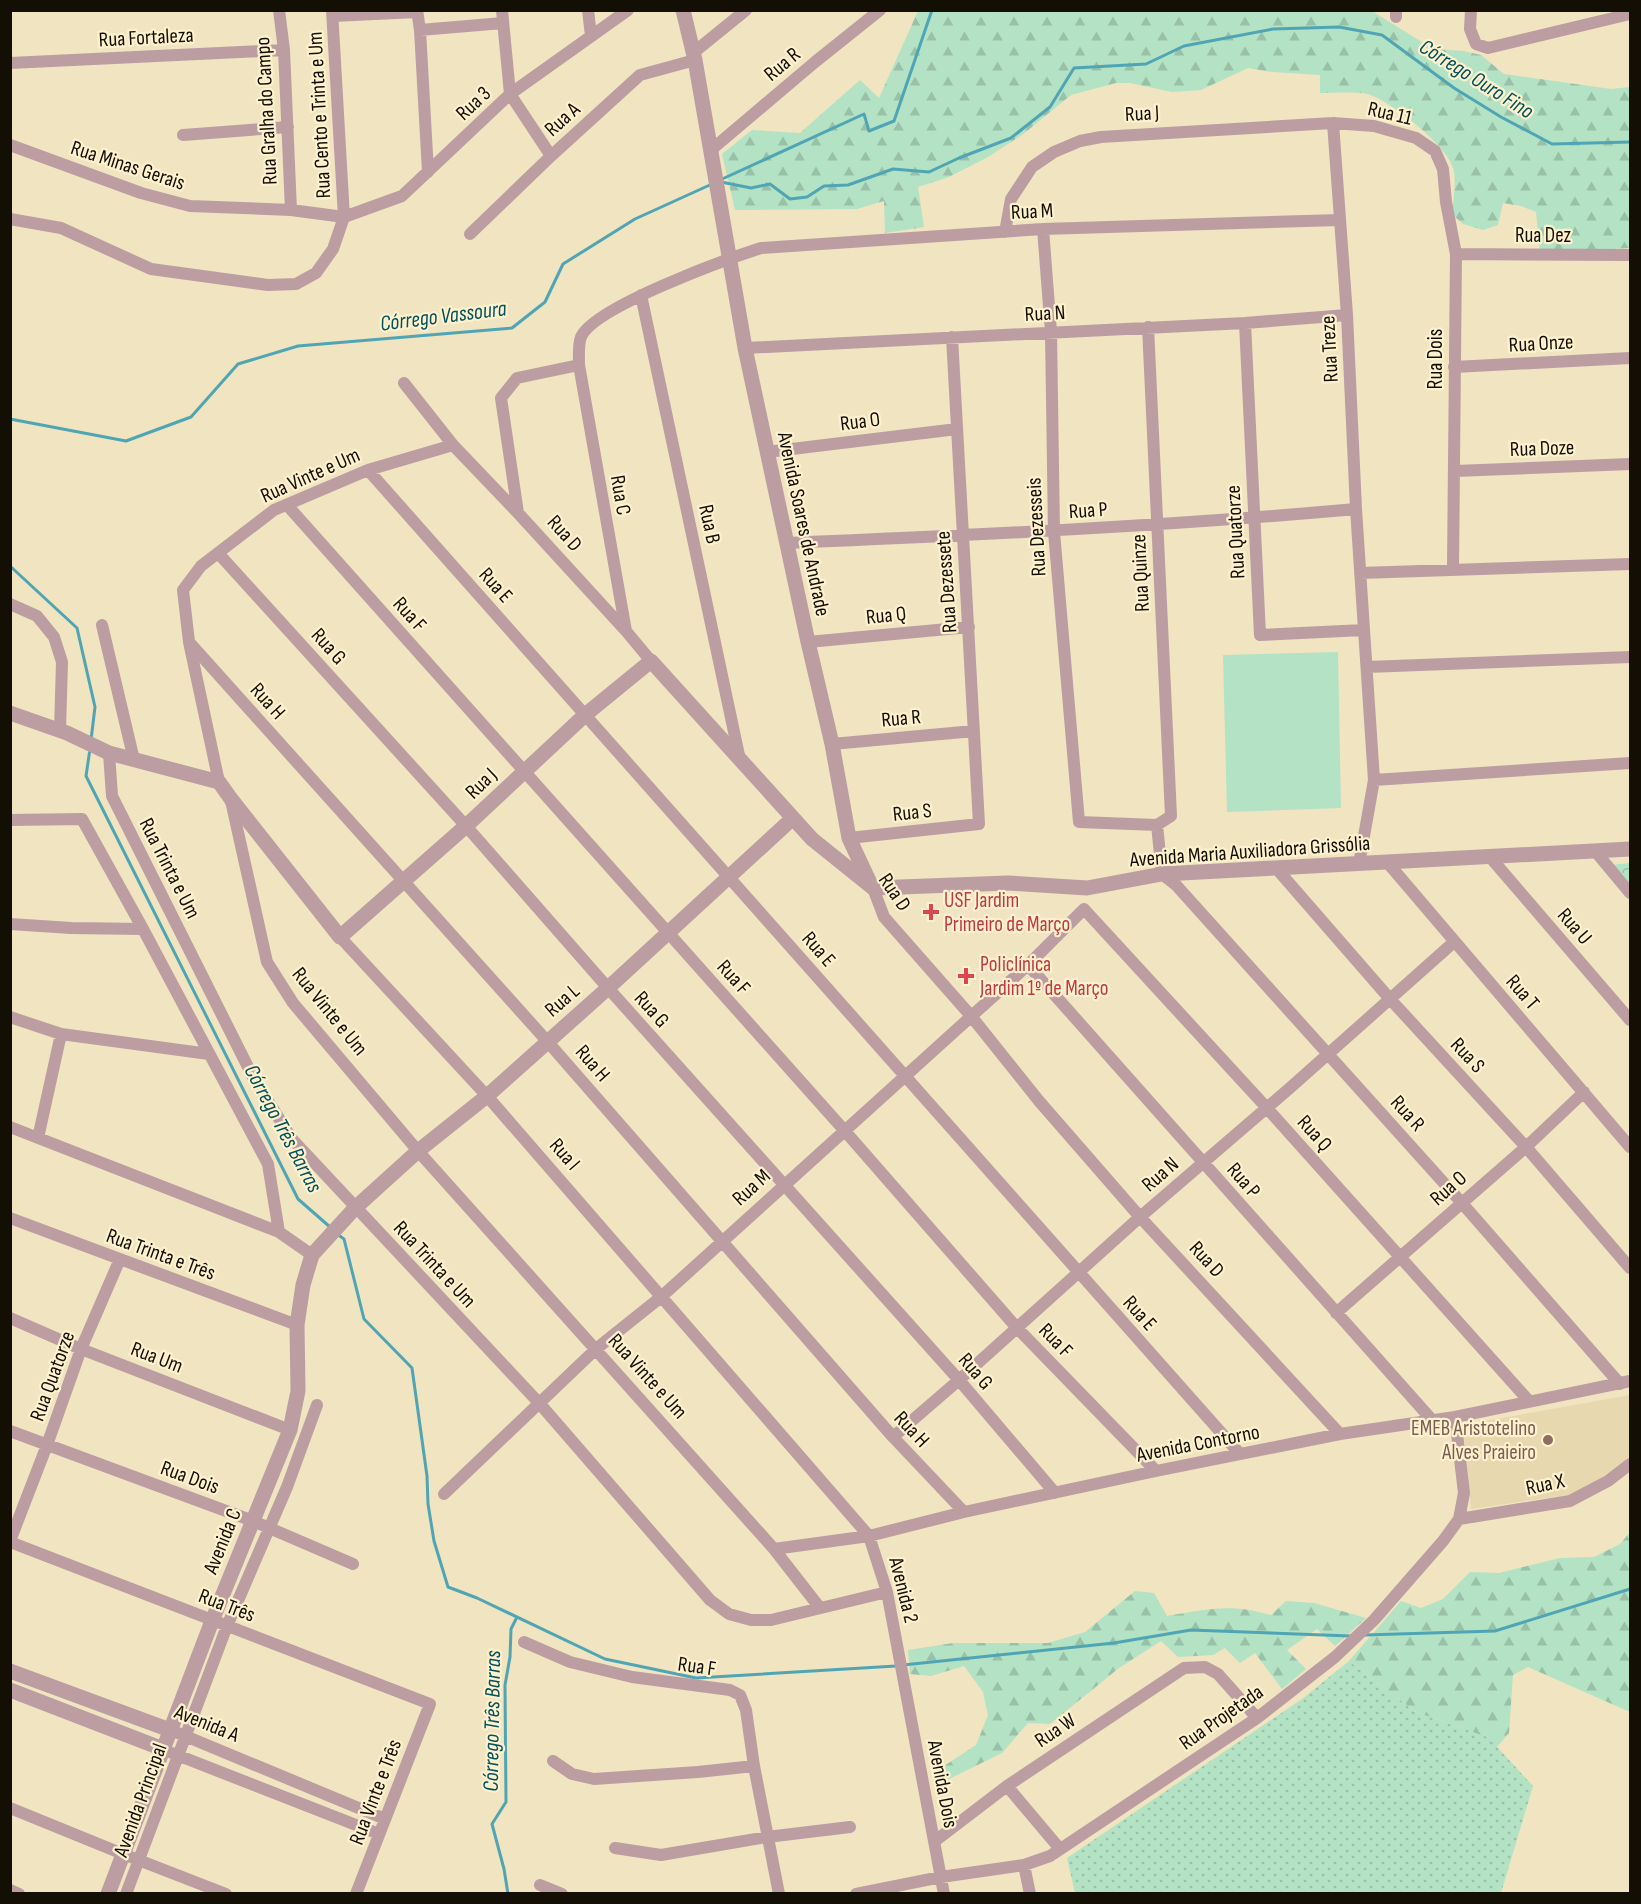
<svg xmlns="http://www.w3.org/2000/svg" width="1641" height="1904" font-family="'Sofia Sans Condensed',sans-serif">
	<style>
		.built { fill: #e7d8af }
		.grass { fill: url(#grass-dots) }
		.forest { fill: url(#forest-firs) }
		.park { fill: url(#park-crowns) }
		.pitch { fill: #b3e2c5 }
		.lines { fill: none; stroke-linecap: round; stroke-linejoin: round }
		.stream { stroke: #50a5b4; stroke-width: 3 }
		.minor { stroke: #bc9da2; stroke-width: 12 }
		.tertiary { stroke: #bc9da2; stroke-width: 15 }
		.health-dot { fill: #e0444e; stroke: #fef1ce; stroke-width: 2 }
		.education-dot { fill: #8d6e63; stroke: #fef1ce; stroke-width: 2 }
		.labels { text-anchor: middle; stroke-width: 4.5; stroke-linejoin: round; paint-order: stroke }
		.street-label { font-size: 21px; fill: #130f04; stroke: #fef1ce }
		.health-label { font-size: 21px; fill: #be3a42; stroke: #fef1ce; text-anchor: start }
		.education-label { font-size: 21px; fill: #785e54; stroke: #fef1ce; text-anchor: end }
		.water-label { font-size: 22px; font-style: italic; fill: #02515c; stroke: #fef1ce }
	</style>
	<defs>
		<pattern id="grass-dots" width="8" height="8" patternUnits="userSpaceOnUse" patternTransform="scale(1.5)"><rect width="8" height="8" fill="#b3e2c5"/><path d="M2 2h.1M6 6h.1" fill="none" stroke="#99c1a8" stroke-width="1.8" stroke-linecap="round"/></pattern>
		<pattern id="forest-firs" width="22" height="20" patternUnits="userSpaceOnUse" patternTransform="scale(1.5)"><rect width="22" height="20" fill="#b3e2c5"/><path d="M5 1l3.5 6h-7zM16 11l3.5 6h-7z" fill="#99c1a8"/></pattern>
		<pattern id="park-crowns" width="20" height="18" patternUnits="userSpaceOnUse" patternTransform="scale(1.5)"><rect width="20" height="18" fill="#b3e2c5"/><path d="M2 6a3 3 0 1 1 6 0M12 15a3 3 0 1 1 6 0" fill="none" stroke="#99c1a8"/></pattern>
	</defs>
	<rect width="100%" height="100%" fill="#f0e4c1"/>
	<path class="built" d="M1630 1395V1456L1599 1480 1575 1494 1471 1509 1463 1425Z"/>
	<path class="grass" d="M1349 1661 1416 1712 1488 1737 1533 1786 1501 1893H1075L1067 1858 1302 1699Z"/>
	<path class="forest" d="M918 11H1372L1433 49 1464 51 1481 55 1504 74 1611 89 1630 87V248L1540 253 1536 212 1521 206 1503 203 1498 225 1483 230 1463 224 1452 214C1453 202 1457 179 1453 168 1446 144 1393 104 1371 95 1360 91 1332 93 1320 93V75L1272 72 1248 68 1201 90 1172 92 1130 83H1116L1071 95 1022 135 988 157 949 177 918 187 924 227 885 233 884 201 857 209 735 210 722 154 752 130 800 133 860 80 879 98Z
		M1630 1532V1712L1528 1667 1513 1675 1509 1733 1497 1747 1487 1737 1416 1712 1349 1661 1401 1601 1421 1608 1443 1599 1470 1572 1499 1573 1560 1558 1594 1557 1620 1544Z
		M1135 1591 1154 1593 1167 1616C1207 1609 1230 1603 1271 1615L1286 1601 1314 1603 1366 1618 1335 1646 1317 1629 1287 1650 1306 1669 1282 1689 1255 1653 1240 1663 1225 1648 1213 1655 1178 1657 1161 1641 1119 1668 1050 1724 1028 1723 1002 1753 945 1781 938 1770 976 1745 988 1715 983 1692 964 1666 931 1676 910 1674 908 1650 953 1643H1048L1085 1632Z"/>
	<path class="park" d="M1630 863V887L1611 865Z"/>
	<path class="pitch" d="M1338 652 1341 808 1227 812 1223 655Z"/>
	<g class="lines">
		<path class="stream" d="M720 180 864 114 869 131 894 121 932 10
			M721 182 751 188 770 184 790 199 807 197 824 186 848 185 893 169 929 172 959 158 1011 138 1050 107 1074 68 1146 64 1184 46 1273 29 1339 27 1382 35 1454 88 1501 117 1552 144 1630 142
			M10 419 126 441 191 417 238 364 298 346 512 328 545 302 563 264 635 219 712 184
			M10 566 77 628 95 707 91 740
			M90 749 86 776 298 1199 330 1227
			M337 1234 344 1239 364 1319 412 1368 427 1476 428 1504 434 1541 448 1587 477 1598 605 1659 696 1678 896 1666
			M1365 1635 1495 1631 1630 1589
			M903 1665 1114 1643 1191 1630 1350 1636
			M508 1894 504 1869 492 1824 506 1802 505 1685 510 1657 511 1629 517 1617"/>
		<path class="minor" d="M279 10 284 50 291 210
			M417 10 420 30 428 172
			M502 10 510 94 551 156
			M588 10 591 36
			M1471 10 1470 29 1476 44 1488 48 1630 14
			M333 16 417 12
			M1396 17V10
			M420 30 503 23
			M693 53 746 10
			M10 63 284 50
			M1333 123 1347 315 1356 509 1374 780 1359 864
			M183 135 288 127
			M10 145 141 193 190 206 291 210 344 217 402 196 510 94 628 10
			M711 150 815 62 880 10
			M10 219 61 228 151 269 268 285 296 284 316 273 333 249 344 217 332 10
			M1043 229 1051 332 1054 532 1079 822 1157 825 1171 816 1148 327
			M1005 232 1011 199 1032 167 1054 152 1080 141 1101 137 1333 123 1374 126 1416 138 1435 151 1443 169 1446 202 1456 254 1453 569
			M470 234 551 156 640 75 695 60
			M1456 254 1630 255
			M641 295 740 760
			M1245 323 1260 635 1364 630
			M745 348 1245 323 1347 315
			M1454 367 1630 358
			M404 383 453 445 518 513 626 631 651 661
			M767 452 957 429
			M368 470 1240 1454
			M1455 471 1630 464
			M287 505 844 1130 1017 1328 1156 1471
			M518 513 501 398 517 378 579 365
			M787 543C977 535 1166 526 1356 509
			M218 553 466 826 608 988 959 1380 1055 1493
			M1360 573 1630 564
			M10 604 37 616 54 637 62 662 60 731
			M102 625 134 760
			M626 631 579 365C579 357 578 345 581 337 594 307 727 259 761 248L1043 229 1340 220
			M189 642 547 1041 893 1437 964 1512
			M808 642 969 627
			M1367 667 1630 657
			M832 744 974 731
			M109 753 112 796 254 1079 292 1139 540 1404 710 1600 729 1614 751 1620H771L887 1592
			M1374 780 1630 763
			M219 782 189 642 183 590 201 566 274 510 368 470 453 445
			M231 801 267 962 293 1003 418 1151 774 1549 820 1608
			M10 820 82 819 143 929 268 1164 279 1232
			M1157 825 1162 874 1176 885 1461 1202 1620 1384
			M849 838 979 824 952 337
			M1595 851 1630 893
			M1490 857 1630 1020
			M1387 862 1630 1147
			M1276 868 1390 999 1526 1147 1630 1268
			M873 888 884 917 971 1016 1039 1101 1140 1217 1340 1434
			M1084 909 1266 1107 1529 1401
			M10 924 71 928 143 929
			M340 937 487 1096 869 1536 887 1592 944 1894
			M1028 965 1432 1420
			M10 1017 61 1034 209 1054
			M10 1127 279 1232 312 1255
			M38 1138 61 1034
			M10 1218 297 1325
			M1336 1313 1526 1147 1584 1092
			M10 1318 81 1349 290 1430
			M10 1431 253 1521 353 1564
			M893 1437 959 1380 1140 1217 1291 1087 1454 942
			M444 1494 596 1349 661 1297 1028 965 1084 909
			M1459 1519 1570 1501 1608 1481 1630 1464
			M10 1541 47 1445 81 1349 120 1259
			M10 1542 430 1704 356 1894
			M774 1549 869 1536 964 1512 1156 1471 1340 1434 1455 1417 1630 1381
			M524 1642 570 1662 632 1677 730 1690 740 1695 746 1710 754 1766 779 1894
			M178 1733 385 1819
			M172 1753 379 1834
			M553 1761 572 1774 594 1779 698 1772 754 1766
			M1007 1786 1060 1849
			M10 1808 123 1854 226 1894
			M935 1841 1007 1786 1184 1668 1205 1667 1218 1674 1257 1718
			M615 1848 661 1855 767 1837 850 1827
			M1024 1865 1030 1894
			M540 1885 562 1894
			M10 1890 19 1894
			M126 1894 227 1626 287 1487 317 1405
			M856 1894 941 1877 1024 1865 1050 1856 1257 1718 1335 1657 1374 1620 1443 1541 1459 1519 1464 1493 1455 1417"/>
		<path class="tertiary" d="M683 10 695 60 745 348 808 642 832 744 849 838 870 883
			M10 713 67 733 109 753 219 782 231 799 340 937 466 826 585 715 651 661 812 839 873 888
			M873 888 1008 883 1087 888 1162 874 1630 849
			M10 1671 170 1730
			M10 1690 163 1749
			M108 1894 212 1621 290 1430 298 1391 297 1325 303 1285 312 1255 355 1208 418 1151 487 1096 608 988 793 818"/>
	</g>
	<g class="health-dot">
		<path d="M928 903h6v6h6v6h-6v6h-6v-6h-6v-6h6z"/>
		<path d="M963 967h6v6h6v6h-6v6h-6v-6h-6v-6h6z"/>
	</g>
	<circle class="education-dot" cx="1548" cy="1440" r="6"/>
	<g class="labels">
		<g class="street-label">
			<text transform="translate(146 37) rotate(-3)" y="7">Rua Fortaleza</text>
			<text transform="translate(782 64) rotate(-40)" y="7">Rua R</text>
			<text transform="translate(473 103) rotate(-43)" y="7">Rua 3</text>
			<text transform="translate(266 111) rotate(-93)" y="7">Rua Gralha do Campo</text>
			<text transform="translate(1142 113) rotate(-3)" y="7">Rua J</text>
			<text transform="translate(1390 113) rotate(13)" y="7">Rua 11</text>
			<text transform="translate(319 115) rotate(-93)" y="7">Rua Cento e Trinta e Um</text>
			<text transform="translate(562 119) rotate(-42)" y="7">Rua A</text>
			<text transform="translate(128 165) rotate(18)" y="7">Rua Minas Gerais</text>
			<text transform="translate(1032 211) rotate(-3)" y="7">Rua M</text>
			<text x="1543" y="242">Rua Dez</text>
			<text transform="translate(1045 313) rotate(-3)" y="7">Rua N</text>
			<text transform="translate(1541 343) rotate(-3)" y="7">Rua Onze</text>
			<text transform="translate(1329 349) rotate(-93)" y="7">Rua Treze</text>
			<text transform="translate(1435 359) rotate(-90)" y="7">Rua Dois</text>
			<text transform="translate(860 421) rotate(-7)" y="7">Rua O</text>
			<text transform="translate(1542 448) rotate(-2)" y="7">Rua Doze</text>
			<text transform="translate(310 475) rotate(-24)" y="7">Rua Vinte e Um</text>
			<text transform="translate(621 495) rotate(80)" y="7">Rua C</text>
			<text transform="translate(1088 510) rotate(-4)" y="7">Rua P</text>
			<text transform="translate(710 524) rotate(78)" y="7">Rua B</text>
			<text transform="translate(804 524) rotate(78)" y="7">Avenida Soares de Andrade</text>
			<text transform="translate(1036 527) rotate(-93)" y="7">Rua Dezesseis</text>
			<text transform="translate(1235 532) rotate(-93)" y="7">Rua Quatorze</text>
			<text transform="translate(565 533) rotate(48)" y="7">Rua D</text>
			<text transform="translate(1140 573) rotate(-93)" y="7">Rua Quinze</text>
			<text transform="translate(946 582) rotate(-94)" y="7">Rua Dezessete</text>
			<text transform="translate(496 585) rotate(48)" y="7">Rua E</text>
			<text transform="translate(410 614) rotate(48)" y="7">Rua F</text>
			<text transform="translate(886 615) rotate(-6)" y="7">Rua Q</text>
			<text transform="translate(329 646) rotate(48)" y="7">Rua G</text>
			<text transform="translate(268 701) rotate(48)" y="7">Rua H</text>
			<text transform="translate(901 718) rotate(-5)" y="7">Rua R</text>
			<text transform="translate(481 783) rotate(-44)" y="7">Rua J</text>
			<text transform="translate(912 812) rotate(-6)" y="7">Rua S</text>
			<text transform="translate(1250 851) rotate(-4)" y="7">Avenida Maria Auxiliadora Grissólia</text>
			<text transform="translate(170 868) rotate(63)" y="7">Rua Trinta e Um</text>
			<text transform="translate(895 892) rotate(56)" y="7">Rua D</text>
			<text transform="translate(1575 926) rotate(49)" y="7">Rua U</text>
			<text transform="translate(819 949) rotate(49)" y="7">Rua E</text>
			<text transform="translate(734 977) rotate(48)" y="7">Rua F</text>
			<text transform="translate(1523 992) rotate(49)" y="7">Rua T</text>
			<text transform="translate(562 1000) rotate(-41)" y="7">Rua L</text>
			<text transform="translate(652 1009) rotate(48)" y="7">Rua G</text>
			<text transform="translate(330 1011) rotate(51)" y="7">Rua Vinte e Um</text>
			<text transform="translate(1468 1055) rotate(47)" y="7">Rua S</text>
			<text transform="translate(593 1063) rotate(49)" y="7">Rua H</text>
			<text transform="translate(1408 1113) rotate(48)" y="7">Rua R</text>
			<text transform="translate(1315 1133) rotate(48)" y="7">Rua Q</text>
			<text transform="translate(565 1154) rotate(49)" y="7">Rua I</text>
			<text transform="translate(1160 1174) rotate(-41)" y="7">Rua N</text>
			<text transform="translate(1244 1180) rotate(49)" y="7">Rua P</text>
			<text transform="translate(751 1187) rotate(-42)" y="7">Rua M</text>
			<text transform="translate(1448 1188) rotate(-41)" y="7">Rua O</text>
			<text transform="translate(161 1254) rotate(20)" y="7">Rua Trinta e Três</text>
			<text transform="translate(1207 1259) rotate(47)" y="7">Rua D</text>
			<text transform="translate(435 1264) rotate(47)" y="7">Rua Trinta e Um</text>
			<text transform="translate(1140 1313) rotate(48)" y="7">Rua E</text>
			<text transform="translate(1056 1340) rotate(46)" y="7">Rua F</text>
			<text transform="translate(157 1357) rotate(21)" y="7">Rua Um</text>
			<text transform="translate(976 1371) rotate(49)" y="7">Rua G</text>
			<text transform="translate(52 1376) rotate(-70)" y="7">Rua Quatorze</text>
			<text transform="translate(648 1376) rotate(48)" y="7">Rua Vinte e Um</text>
			<text transform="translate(912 1429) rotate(47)" y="7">Rua H</text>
			<text transform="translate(1198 1443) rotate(-11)" y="7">Avenida Contorno</text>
			<text transform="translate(190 1477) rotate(20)" y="7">Rua Dois</text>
			<text transform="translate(1545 1484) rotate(-12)" y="7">Rua X</text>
			<text transform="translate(222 1541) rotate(-68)" y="7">Avenida C</text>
			<text transform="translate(904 1590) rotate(76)" y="7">Avenida 2</text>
			<text transform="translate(227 1605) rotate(21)" y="7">Rua Três</text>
			<text transform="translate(697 1666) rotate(8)" y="7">Rua F</text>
			<text transform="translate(1221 1717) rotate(-35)" y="7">Rua Projetada</text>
			<text transform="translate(207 1723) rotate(22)" y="7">Avenida A</text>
			<text transform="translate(1055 1730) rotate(-34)" y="7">Rua W</text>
			<text transform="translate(943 1784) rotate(79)" y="7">Avenida Dois</text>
			<text transform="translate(375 1792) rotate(-69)" y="7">Rua Vinte e Três</text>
			<text transform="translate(140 1800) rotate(-70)" y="7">Avenida Principal</text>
		</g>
		<g class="health-label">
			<text x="944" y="907">USF Jardim<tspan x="944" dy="24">Primeiro de Março</tspan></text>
			<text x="980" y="971">Policlínica<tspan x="980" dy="24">Jardim 1º de Março</tspan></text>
		</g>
		<g class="education-label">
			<text x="1536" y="1435">EMEB Aristotelino<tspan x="1536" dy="24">Alves Praieiro</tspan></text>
		</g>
		<g class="water-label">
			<text transform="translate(1477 78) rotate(32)" y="8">Córrego Ouro Fino</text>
			<text transform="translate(443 315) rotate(-7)" y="8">Córrego Vassoura</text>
			<text transform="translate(284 1128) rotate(62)" y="8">Córrego Três Barras</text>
			<text transform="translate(491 1721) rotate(-89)" y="8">Córrego Três Barras</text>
		</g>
	</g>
	<rect width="1641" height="1904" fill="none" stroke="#130f04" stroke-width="24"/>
</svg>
